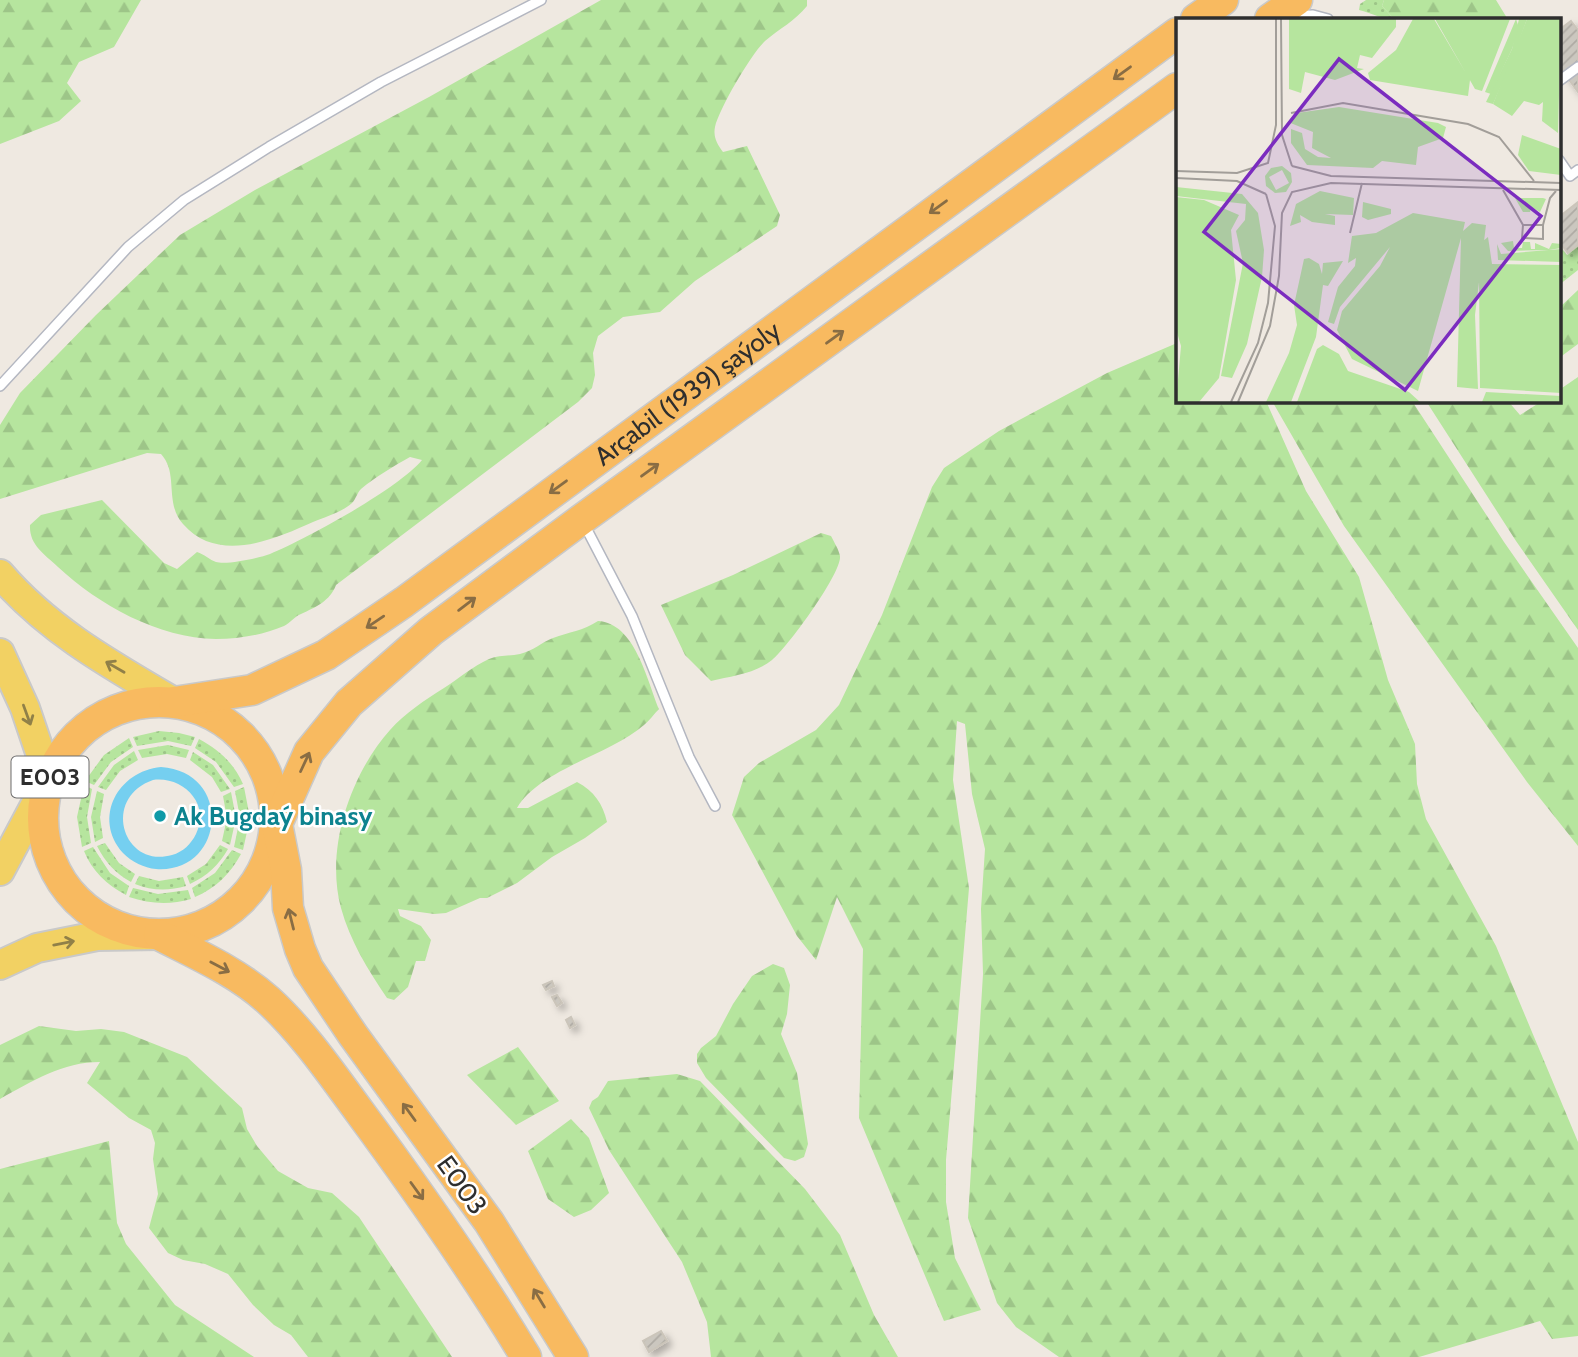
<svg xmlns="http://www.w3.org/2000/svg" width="1578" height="1357" font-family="Cabin,sans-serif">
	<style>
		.grass { fill: url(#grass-dots) }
		.forest { fill: url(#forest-firs) }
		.water { fill: #75cff0; fill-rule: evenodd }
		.building { fill: url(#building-hatch); stroke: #cbc5ba; stroke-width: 2; filter: url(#shadow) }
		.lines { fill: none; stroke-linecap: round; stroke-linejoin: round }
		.service-casing { stroke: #b4b7c1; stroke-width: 12 }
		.primary-casing { stroke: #c9c9c9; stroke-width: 32 }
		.trunk-casing { stroke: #c9c9c9; stroke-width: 33 }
		.service { stroke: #fff; stroke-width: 9 }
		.primary { stroke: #f2d163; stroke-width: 28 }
		.trunk { stroke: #f8ba60; stroke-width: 30 }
		.oneway { stroke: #896d44 }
		.oneway2 { stroke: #908048 }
		.culture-dot { fill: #0f9aa8; stroke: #fff; stroke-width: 2.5 }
		.labels { text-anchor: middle; stroke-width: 5; stroke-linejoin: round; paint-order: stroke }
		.shield { fill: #fff; stroke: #6d6d6d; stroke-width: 2 }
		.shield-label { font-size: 24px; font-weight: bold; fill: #2e2e2e }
		.street-label { font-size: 26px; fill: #2e2e2e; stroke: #fff }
		.culture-label { font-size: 26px; font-weight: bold; fill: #0d838f; stroke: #fff; text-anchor: start }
		.inset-road { fill: none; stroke: #a29e99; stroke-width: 2 }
		.view { fill: #7b2cbf; fill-opacity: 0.15; stroke: #7b2cbf; stroke-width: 3.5 }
		.inset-edge { fill: none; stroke: #2e2e2e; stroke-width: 3.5 }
	</style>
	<defs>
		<pattern id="grass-dots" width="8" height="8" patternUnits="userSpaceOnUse" patternTransform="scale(1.75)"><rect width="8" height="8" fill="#b6e59e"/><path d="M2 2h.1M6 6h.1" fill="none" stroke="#9dc588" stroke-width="1.8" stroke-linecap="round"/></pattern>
		<pattern id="forest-firs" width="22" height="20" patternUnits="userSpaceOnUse" patternTransform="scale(1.75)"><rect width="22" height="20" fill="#b6e59e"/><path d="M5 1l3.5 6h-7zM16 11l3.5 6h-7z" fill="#9dc588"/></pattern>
		<pattern id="building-hatch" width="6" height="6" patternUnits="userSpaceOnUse" patternTransform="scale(1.75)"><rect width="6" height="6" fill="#cbc7bf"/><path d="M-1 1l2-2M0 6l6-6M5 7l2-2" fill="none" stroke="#afaba4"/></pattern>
		<filter id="shadow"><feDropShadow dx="4.5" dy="4.5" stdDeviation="3.5" flood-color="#0004"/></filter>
	</defs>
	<rect width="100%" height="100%" fill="#efe9e1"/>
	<path class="grass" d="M1366 0H1384L1382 6 1394 19C1381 19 1372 13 1359 10L1360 4Z
		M1559 245 1567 255 1578 246V270L1559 285Z
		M159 731 179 733 195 737 191 746 168 741 137 746 133 737Z
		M129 738 133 747 111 762 94 785 85 781 104 755Z
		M199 739C218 749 234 763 243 784L234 787 216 762 195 748Z
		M168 745 189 750 186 758 167 754 142 758 138 750Z
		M134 751 138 760 120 771 106 790 98 787 114 765Z
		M193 752 213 765 230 789 221 792 212 777 190 760Z
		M84 785 92 789 87 817 91 843 82 847 77 817Z
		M244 787 250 818 243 850 234 847 240 818 235 791Z
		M97 791 104 794 100 817 103 838 95 842 91 817Z
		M231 792 236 818 230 845 222 841 227 818 223 796Z
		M105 843 119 863 135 874 131 882C116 874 105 862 97 846Z
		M220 845 228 849C219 865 207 876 190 884L187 876 206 864Z
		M93 847 110 873 129 886 126 895C107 885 92 871 84 851Z
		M232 850 241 854C230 874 216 888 195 897L192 888 215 873Z
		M139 876 159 881 183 877 186 886C169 891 152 891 135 884Z
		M133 888 158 894 188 890 191 899C170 905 150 904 129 897Z"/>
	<path class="forest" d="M0 0H141L114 47 79 62 67 83 81 101 59 121 0 144Z
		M601 0H807V6C795 21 779 29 765 41 751 54 719 109 715 127 713 137 717 144 723 152L747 146 780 215 777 226 695 281 660 312 623 317 598 336 593 353 595 375 592 388 578 402 336 585C330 601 316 607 301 614 295 616 290 623 284 626 263 635 239 639 216 639 158 638 99 605 58 567 44 554 29 545 30 525L41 515 102 500 164 563 177 569 197 552C204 554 210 560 216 562 227 565 259 558 270 554 306 539 398 489 422 460L410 457C394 466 375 477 361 489 357 493 356 499 352 503 342 512 325 517 313 522 273 540 218 564 183 524 164 503 179 473 161 454L147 453 0 499V425L20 393 96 315 180 235 255 190 429 97Z
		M1384 0H1496L1507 18 1394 19 1382 6Z
		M1578 290V344L1559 358V308Z
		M1177 343V401H1266L1306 491 1359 577 1388 680 1415 744 1417 784 1426 819 1496 946 1578 1142V1336L1552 1339 1540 1321 1419 1357H1059L1016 1327 997 1303 968 1218 983 974 981 909 985 849 972 794 965 724 957 721 953 780 969 888 946 1160V1202L955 1258 981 1310 944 1321 859 1118 863 949 837 897 816 960 797 936 732 815 744 777 759 763 816 730 839 705 882 615 932 487 944 468 999 431 1107 373Z
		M1578 377V630L1516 541 1426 401H1508L1520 415 1542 401H1559V390Z
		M1272 401H1412L1504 542 1578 648V846L1527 782 1344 526Z
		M821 533 831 536C834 542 839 550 840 556 842 573 787 648 772 660 755 674 731 676 711 681L685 655 661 605 733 575Z
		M598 621C635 623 647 680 659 709 654 714 649 721 644 725 610 755 540 769 517 808H528L577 782C594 791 603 804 607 822L585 838 552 857 517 883 487 898H480L446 913 434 914 398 909 400 916 421 926 431 940 425 961H416L408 987 394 1000 387 998C368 970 350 941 341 908 325 849 350 775 390 730 405 713 425 700 444 688 458 679 473 666 489 659 499 655 510 656 520 654 533 651 542 642 553 638 569 632 583 631 598 621Z
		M773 964 784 968 790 985 787 1014 781 1034 797 1073 808 1144 804 1157 795 1161 784 1158 706 1078 697 1063V1054L701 1048 716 1036 733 1004 752 976Z
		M39 1026 76 1031 101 1029 124 1032 187 1057 242 1108 247 1129 257 1146 278 1171 308 1188 332 1193 359 1217 452 1357H308L291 1335 274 1325 253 1305 228 1274 205 1264 183 1260 168 1253 149 1228 158 1194 153 1159 155 1143 151 1130 129 1118 87 1083 100 1062C63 1062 32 1081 0 1099V1045Z
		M518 1047 559 1101 516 1125 467 1075Z
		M677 1074 700 1081 805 1189 840 1235 874 1315 898 1357H711L707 1322 682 1262 609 1150 589 1108 592 1101 598 1097 608 1081Z
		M571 1119 589 1138 609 1193 591 1210 574 1217 548 1199 528 1151Z
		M109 1141 117 1223 126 1244 175 1305 254 1357H0V1169Z"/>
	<path class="water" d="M161 767C234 772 225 874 156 869 144 868 132 862 123 853 92 818 118 771 161 767ZM153 780C183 776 211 804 196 834 191 844 183 852 172 855 123 869 101 798 153 780Z"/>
	<path class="building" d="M1571 21 1578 30V92L1559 66V30Z
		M1578 202V245L1568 253 1559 241V217Z
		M552 981 554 986 546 990 543 985Z
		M557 995 562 1003 557 1006 552 997Z
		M571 1017 575 1025 570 1028 566 1020Z
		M661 1331 667 1341 649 1352 643 1341Z"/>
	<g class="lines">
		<g class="service-casing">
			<path id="service" d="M1292 16 1313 15 1328 19
				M1559 81 1578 67
				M1559 160 1570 176 1578 170
				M0 386 128 247 184 200 269 147 381 82 541 0
				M584 524 632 616 689 757 715 806"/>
		</g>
		<g class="primary-casing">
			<path id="primary" d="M0 574C48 630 111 665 174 702
				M0 653 25 708 49 779 0 871
				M0 965 37 948 97 936 159 935"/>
		</g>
		<g class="trunk-casing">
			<g id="trunk">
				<path d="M1196 19 1223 0"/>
				<path d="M1270 19 1297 0"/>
				<circle cx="159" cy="818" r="116"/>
				<path id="s1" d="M174 702 252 690 326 655 404 602 1177 33"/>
				<path d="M159 935C196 954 237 972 268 1000 303 1032 331 1073 359 1111 418 1191 475 1272 526 1357"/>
				<path d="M573 1357 489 1222 353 1035 308 968 300 949 288 908 286 870 277 824 309 752 349 703 431 631 582 519 1177 88"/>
			</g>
		</g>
		<use href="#service" class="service"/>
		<use href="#primary" class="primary"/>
		<use href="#trunk" class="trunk"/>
	</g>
	<defs><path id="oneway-shaft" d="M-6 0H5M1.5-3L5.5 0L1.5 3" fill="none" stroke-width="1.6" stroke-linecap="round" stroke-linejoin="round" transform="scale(1.75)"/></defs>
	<g class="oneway">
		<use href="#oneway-shaft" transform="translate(1122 73) rotate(144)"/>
		<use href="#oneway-shaft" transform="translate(938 207) rotate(144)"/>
		<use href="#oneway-shaft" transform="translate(835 337) rotate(-36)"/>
		<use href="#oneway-shaft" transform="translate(650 470) rotate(-36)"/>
		<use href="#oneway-shaft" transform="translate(558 487) rotate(144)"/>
		<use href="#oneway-shaft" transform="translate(467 604) rotate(-37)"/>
		<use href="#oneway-shaft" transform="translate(375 622) rotate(146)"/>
		<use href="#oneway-shaft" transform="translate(305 762) rotate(-65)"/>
		<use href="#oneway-shaft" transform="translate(291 919) rotate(-104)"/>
		<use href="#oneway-shaft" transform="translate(220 967) rotate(28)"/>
		<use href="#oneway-shaft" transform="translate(409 1112) rotate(-126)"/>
		<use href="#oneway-shaft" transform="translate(417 1191) rotate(54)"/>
		<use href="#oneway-shaft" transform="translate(539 1298) rotate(-121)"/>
	</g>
	<g class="oneway2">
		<use href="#oneway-shaft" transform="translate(115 667) rotate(-150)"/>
		<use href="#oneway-shaft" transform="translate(27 715) rotate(70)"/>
		<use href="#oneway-shaft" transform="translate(64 943) rotate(-11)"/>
	</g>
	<circle class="culture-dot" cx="160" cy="816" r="7"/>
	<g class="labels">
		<rect class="shield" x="11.5" y="756.5" width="77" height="41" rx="5"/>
		<g class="shield-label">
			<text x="50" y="785">E003</text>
		</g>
		<g class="street-label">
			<text dy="9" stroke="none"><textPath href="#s1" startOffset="607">Arçabil (1939) şaýoly</textPath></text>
			<text transform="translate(462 1185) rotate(54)" y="9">E003</text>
		</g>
		<g class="culture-label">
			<text x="174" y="825">Ak Bugdaý binasy</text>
		</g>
	</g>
	<g transform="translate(1176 18)">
		<rect width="385" height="385" fill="#efe9e1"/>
		<path d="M343 1H351L335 45 317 86 310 84 336 31ZM106 148 115 155 116 164 110 174 99 175 90 168 89 158 95 150ZM106 152 113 165 100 172 93 159ZM337 223 338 230H346L347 224H354L355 231H359V225L373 231 376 225 385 226V230L373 232 332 233 325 225Z" fill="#b6e59e" fill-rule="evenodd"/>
		<path d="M113 1H220V9L196 40 184 37 181 50 188 51 159 62 129 54 125 75 113 71ZM237 1H258L294 62 292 78 194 62 192 55 220 32ZM259 1H334L306 73 299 71ZM340 1 343 10 336 31 315 76 309 74ZM351 1H385L382 115 366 103 367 84 363 87 348 83 336 98 317 86ZM163 89 262 105 270 109 267 120 242 129 240 147 206 143 197 150 131 147 115 125V111L126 115 129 131 142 139 155 140 136 130 137 114 112 104 121 95ZM346 117 385 131V157L353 153 342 137ZM0 169 66 176 82 195 88 232 86 259 71 326 56 360 45 358 67 245 60 213 69 202 70 186 0 178ZM144 173 178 180 177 197 149 196 159 198V207L136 204 124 197 125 204 114 208 120 186ZM0 179 28 182 63 197 55 212 60 262 43 360 23 384H0L5 328 0 311ZM339 180H367L370 181 364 194 355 189 354 194H347ZM187 184 215 191V196L192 202 186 199ZM237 195 289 204 287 213 296 205 310 207 299 297 302 371 281 369 285 220 242 373 176 341 161 312 166 293 204 248 214 229 164 289 158 306 152 304 162 269 179 248 180 240 172 245 176 218 200 215ZM312 219 316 246 385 247V375L304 370 303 261 307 223ZM321 226 325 236 385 231V244L322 242ZM133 240 143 246 146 256 147 245 167 243 152 268 147 267 140 319 115 384H90L113 335 121 307 118 287 128 241ZM147 327 163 336 172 353 233 374 244 384H121L141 331ZM310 374 385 378V384H306Z" fill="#b6e59e"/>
		<path class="inset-road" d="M105 1 106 117 116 148M115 95 167 85 292 106 323 119 358 163M116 148 155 158 385 165M0 153 61 155 92 145 100 107V1M0 160 61 163 90 176M327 172 347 207H367L374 180 380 173M347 207 346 220 367 221V207M174 215 186 165M55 384 82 325 92 285 99 208 90 176M62 384 94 308 103 258 106 195 116 174 155 165 385 172"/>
		<path class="view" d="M163 41 365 198 229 372 28 214Z"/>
		<rect width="385" height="385" class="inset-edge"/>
	</g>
</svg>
